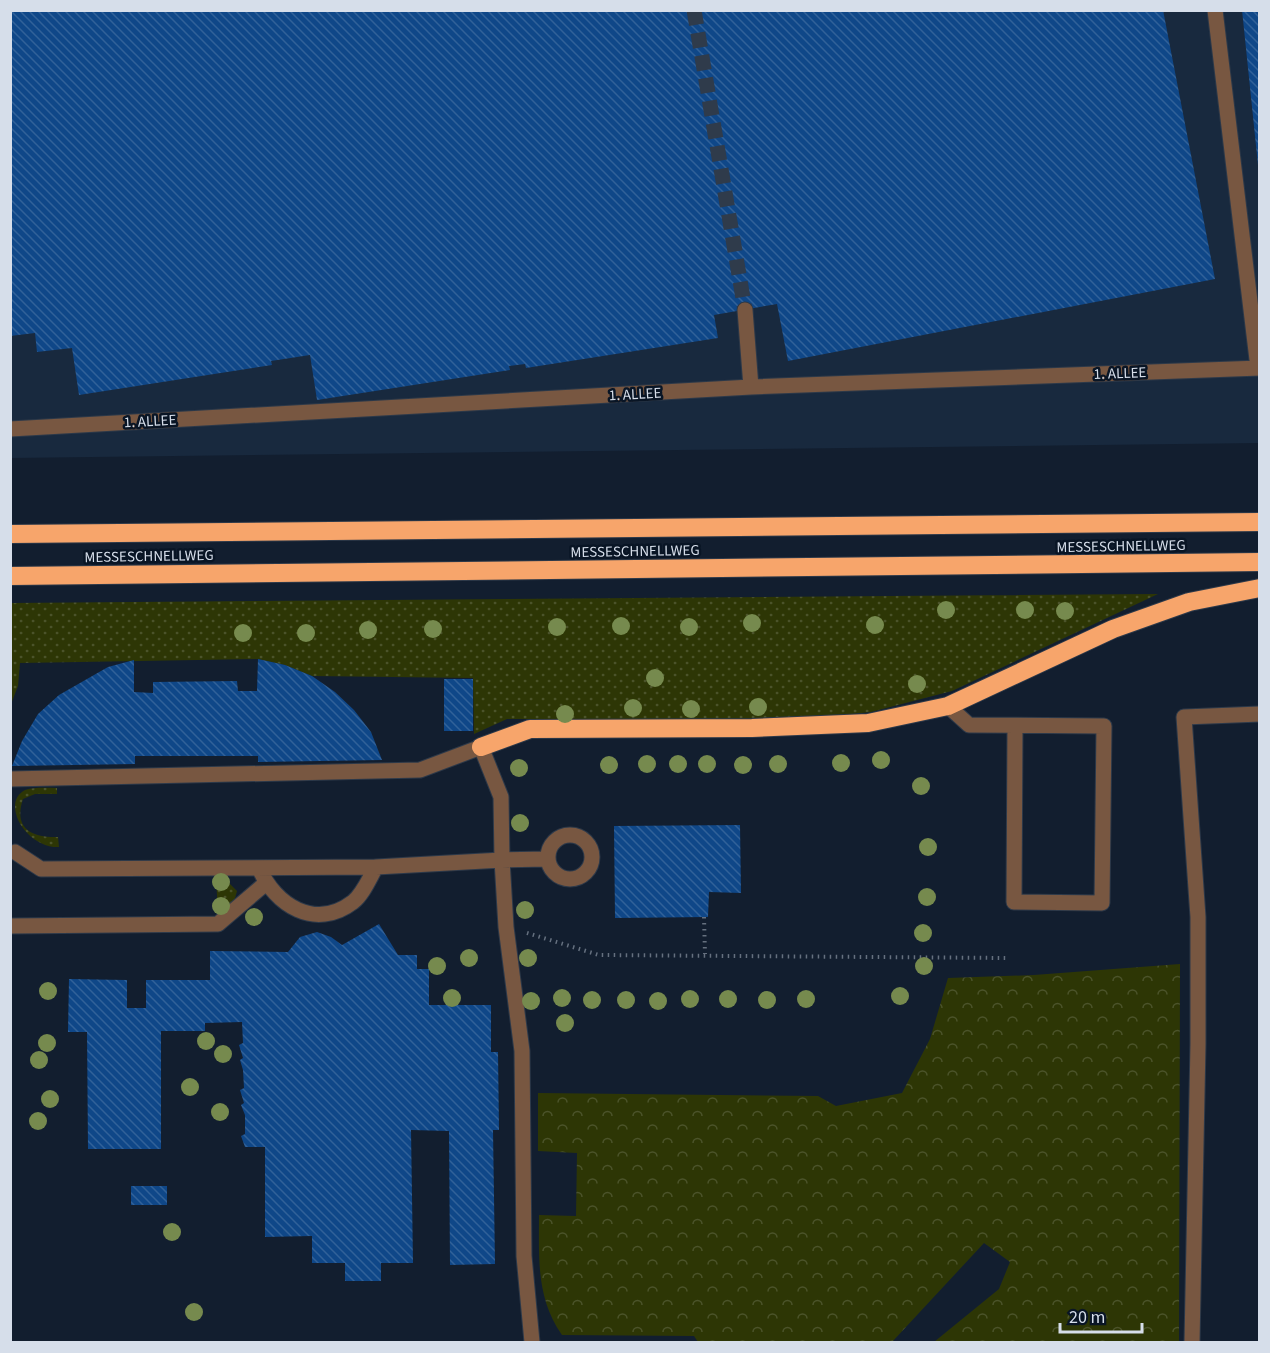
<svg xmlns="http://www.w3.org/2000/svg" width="1270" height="1353" font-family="'Source Sans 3',sans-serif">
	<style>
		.built { fill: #18293e }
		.grass { fill: url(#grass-dots) }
		.forest { fill: url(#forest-crowns) }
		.building { fill: url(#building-back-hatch) }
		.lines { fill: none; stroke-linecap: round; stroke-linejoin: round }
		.minor-tunnel { stroke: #2f3b4b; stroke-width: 15; stroke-dasharray: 15 8; stroke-linecap: butt }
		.minor-casing { stroke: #2d3949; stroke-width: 17 }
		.highway-casing { stroke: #2d3949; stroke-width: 20 }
		.path { stroke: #65707f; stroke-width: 4; stroke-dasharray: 1.5 4.5; stroke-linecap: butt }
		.minor { stroke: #785741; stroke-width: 15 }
		.highway { stroke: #f7a56b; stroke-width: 18 }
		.tree { fill: #768a4e }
		.labels { text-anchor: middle; stroke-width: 5; stroke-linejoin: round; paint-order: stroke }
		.street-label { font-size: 15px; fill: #d6deea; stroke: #091525 }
	</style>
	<defs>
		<pattern id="grass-dots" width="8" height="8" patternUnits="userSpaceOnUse" patternTransform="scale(1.5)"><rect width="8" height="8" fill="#2d3605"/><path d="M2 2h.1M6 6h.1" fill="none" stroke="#4b532a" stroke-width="1.8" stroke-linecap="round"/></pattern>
		<pattern id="forest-crowns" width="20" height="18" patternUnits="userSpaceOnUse" patternTransform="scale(1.5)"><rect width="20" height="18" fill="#2d3605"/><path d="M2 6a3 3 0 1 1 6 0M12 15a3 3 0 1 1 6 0" fill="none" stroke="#4b532a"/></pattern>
		<pattern id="building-back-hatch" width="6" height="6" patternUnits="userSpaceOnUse" patternTransform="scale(1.5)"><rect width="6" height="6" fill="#0f4788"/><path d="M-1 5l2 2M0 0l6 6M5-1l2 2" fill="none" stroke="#316199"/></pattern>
	</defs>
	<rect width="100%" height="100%" fill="#121e2f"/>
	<path class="built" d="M10 11H1259V443L11 458Z"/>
	<path class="grass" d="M1158 594 952 691 871 712 804 719H507L474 734 473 678 312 676 285 665 258 659 20 663 18 686 11 704V603Z
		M57 788V794H35L23 799C13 829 32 838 58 837L59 847C26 848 0 803 25 790 34 787 47 788 57 788Z
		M219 873 237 891 233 905 218 915 216 876Z"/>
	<path class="forest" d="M1180 964 1179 1342H934L999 1289 1010 1262 984 1243 892 1342H698L694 1336 562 1335C536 1298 539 1258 539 1215L576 1216 577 1153 538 1151V1093L818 1096 836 1106 902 1093 930 1039 948 978 1034 975Z"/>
	<path class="building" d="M10 10H1163L1215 279 788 361 777 304 714 315 718 338 526 368 525 364 509 366 510 370 317 400 310 355 271 361 272 365 79 395 72 348 37 352 35 333 10 336Z
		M1242 10H1260V165H1258Z
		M258 659 285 665 312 676 335 692 354 710 371 732 382 760 258 762V756H135V764L12 766 22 741 38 714 59 695 108 667 134 660V692L153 693V682L237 681 238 691H257Z
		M444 679H473V731H444Z
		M740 825 741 893 709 892 708 917 615 918 614 826Z
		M379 924 398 955H417V969H429V1005H491V1052H498L499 1130H493L495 1264 450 1265 449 1131 411 1130 413 1263H381V1281H345V1263H312V1236L265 1237V1147H245L241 1136 245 1134V1115L241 1105 244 1103 240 1090 244 1088 243 1070 240 1060 243 1058 239 1045 243 1043 242 1022 205 1023V1031H161V1149H88L87 1032H68L69 979 127 980V1008H146V980H210V951L288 952 300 937 317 932 331 937 342 945Z
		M131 1186H167V1205H131Z"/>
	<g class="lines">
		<path class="minor-tunnel" d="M694 10 745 310"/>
		<g class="minor-casing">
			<path id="minor" d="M1215 10 1258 368
				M745 310 751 387
				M10 429 751 387 1260 368
				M948 706 969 725 1104 726 1102 903 1014 902 1015 728
				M10 779 420 770 481 747 501 797 502 860 376 867C369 879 363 894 353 902 315 931 275 905 259 868
				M548 857a22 22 0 1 1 44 0a22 22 0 1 1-44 0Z
				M15 852 41 869 376 867
				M10 926 218 924 266 883
				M532 1342 524 1256 522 1051 506 927 502 860 547 859
				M1192 1342 1198 1044V917L1184 717 1260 714"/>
		</g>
		<g class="highway-casing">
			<path id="highway" d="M10 534 1260 522
				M10 576 1260 562
				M481 747 530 729 752 728 868 723 948 706 1113 629 1189 602 1260 588"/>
		</g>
		<path class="path" d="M704 917 705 954
			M527 933 599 955 1008 958"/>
		<use href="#minor" class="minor"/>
		<use href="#highway" class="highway"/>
	</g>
	<g class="tree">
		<circle cx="946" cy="610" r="9"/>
		<circle cx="1025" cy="610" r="9"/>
		<circle cx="1065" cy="611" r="9"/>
		<circle cx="752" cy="623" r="9"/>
		<circle cx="875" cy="625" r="9"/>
		<circle cx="621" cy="626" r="9"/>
		<circle cx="557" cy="627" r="9"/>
		<circle cx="689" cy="627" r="9"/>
		<circle cx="433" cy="629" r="9"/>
		<circle cx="368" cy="630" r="9"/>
		<circle cx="243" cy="633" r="9"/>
		<circle cx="306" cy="633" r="9"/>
		<circle cx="655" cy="678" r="9"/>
		<circle cx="917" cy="684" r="9"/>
		<circle cx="758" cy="707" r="9"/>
		<circle cx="633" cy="708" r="9"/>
		<circle cx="691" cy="709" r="9"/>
		<circle cx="565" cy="714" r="9"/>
		<circle cx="881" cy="760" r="9"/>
		<circle cx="841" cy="763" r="9"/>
		<circle cx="647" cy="764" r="9"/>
		<circle cx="678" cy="764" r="9"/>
		<circle cx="707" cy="764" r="9"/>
		<circle cx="778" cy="764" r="9"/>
		<circle cx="609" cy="765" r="9"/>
		<circle cx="743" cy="765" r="9"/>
		<circle cx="519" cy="768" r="9"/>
		<circle cx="921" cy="786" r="9"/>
		<circle cx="520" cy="823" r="9"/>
		<circle cx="928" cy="847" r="9"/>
		<circle cx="221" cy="882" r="9"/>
		<circle cx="927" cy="897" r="9"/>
		<circle cx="221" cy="906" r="9"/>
		<circle cx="525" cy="910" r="9"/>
		<circle cx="254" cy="917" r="9"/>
		<circle cx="923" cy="933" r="9"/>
		<circle cx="469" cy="958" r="9"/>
		<circle cx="528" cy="958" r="9"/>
		<circle cx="437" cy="966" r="9"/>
		<circle cx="924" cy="966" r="9"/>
		<circle cx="48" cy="991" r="9"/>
		<circle cx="900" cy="996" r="9"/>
		<circle cx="452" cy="998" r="9"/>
		<circle cx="562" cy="998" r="9"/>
		<circle cx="690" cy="999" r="9"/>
		<circle cx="728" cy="999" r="9"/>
		<circle cx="806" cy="999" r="9"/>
		<circle cx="592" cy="1000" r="9"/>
		<circle cx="626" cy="1000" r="9"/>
		<circle cx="767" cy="1000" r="9"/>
		<circle cx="531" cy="1001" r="9"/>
		<circle cx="658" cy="1001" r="9"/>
		<circle cx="565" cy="1023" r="9"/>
		<circle cx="206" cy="1041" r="9"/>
		<circle cx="47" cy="1043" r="9"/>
		<circle cx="223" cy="1054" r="9"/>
		<circle cx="39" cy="1060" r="9"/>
		<circle cx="190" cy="1087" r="9"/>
		<circle cx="50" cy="1099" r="9"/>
		<circle cx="220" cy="1112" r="9"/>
		<circle cx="38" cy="1121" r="9"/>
		<circle cx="172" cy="1232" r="9"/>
		<circle cx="194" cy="1312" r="9"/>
	</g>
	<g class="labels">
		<g class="street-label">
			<text transform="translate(1120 373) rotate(-2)" y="5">1. ALLEE</text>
			<text transform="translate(635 394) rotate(-3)" y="5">1. ALLEE</text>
			<text transform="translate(150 421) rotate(-3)" y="5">1. ALLEE</text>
			<text transform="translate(1121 546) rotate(-1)" y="5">MESSESCHNELLWEG</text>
			<text transform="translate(635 551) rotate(-1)" y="5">MESSESCHNELLWEG</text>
			<text transform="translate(149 556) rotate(-1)" y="5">MESSESCHNELLWEG</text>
		</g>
	</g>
	<rect width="1270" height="1353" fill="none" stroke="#d6deea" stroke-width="24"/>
	<path d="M1060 1323v9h82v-9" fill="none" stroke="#d6deea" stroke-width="3"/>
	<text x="1069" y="1323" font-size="18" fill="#d6deea" stroke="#091525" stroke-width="4.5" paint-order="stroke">20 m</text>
</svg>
